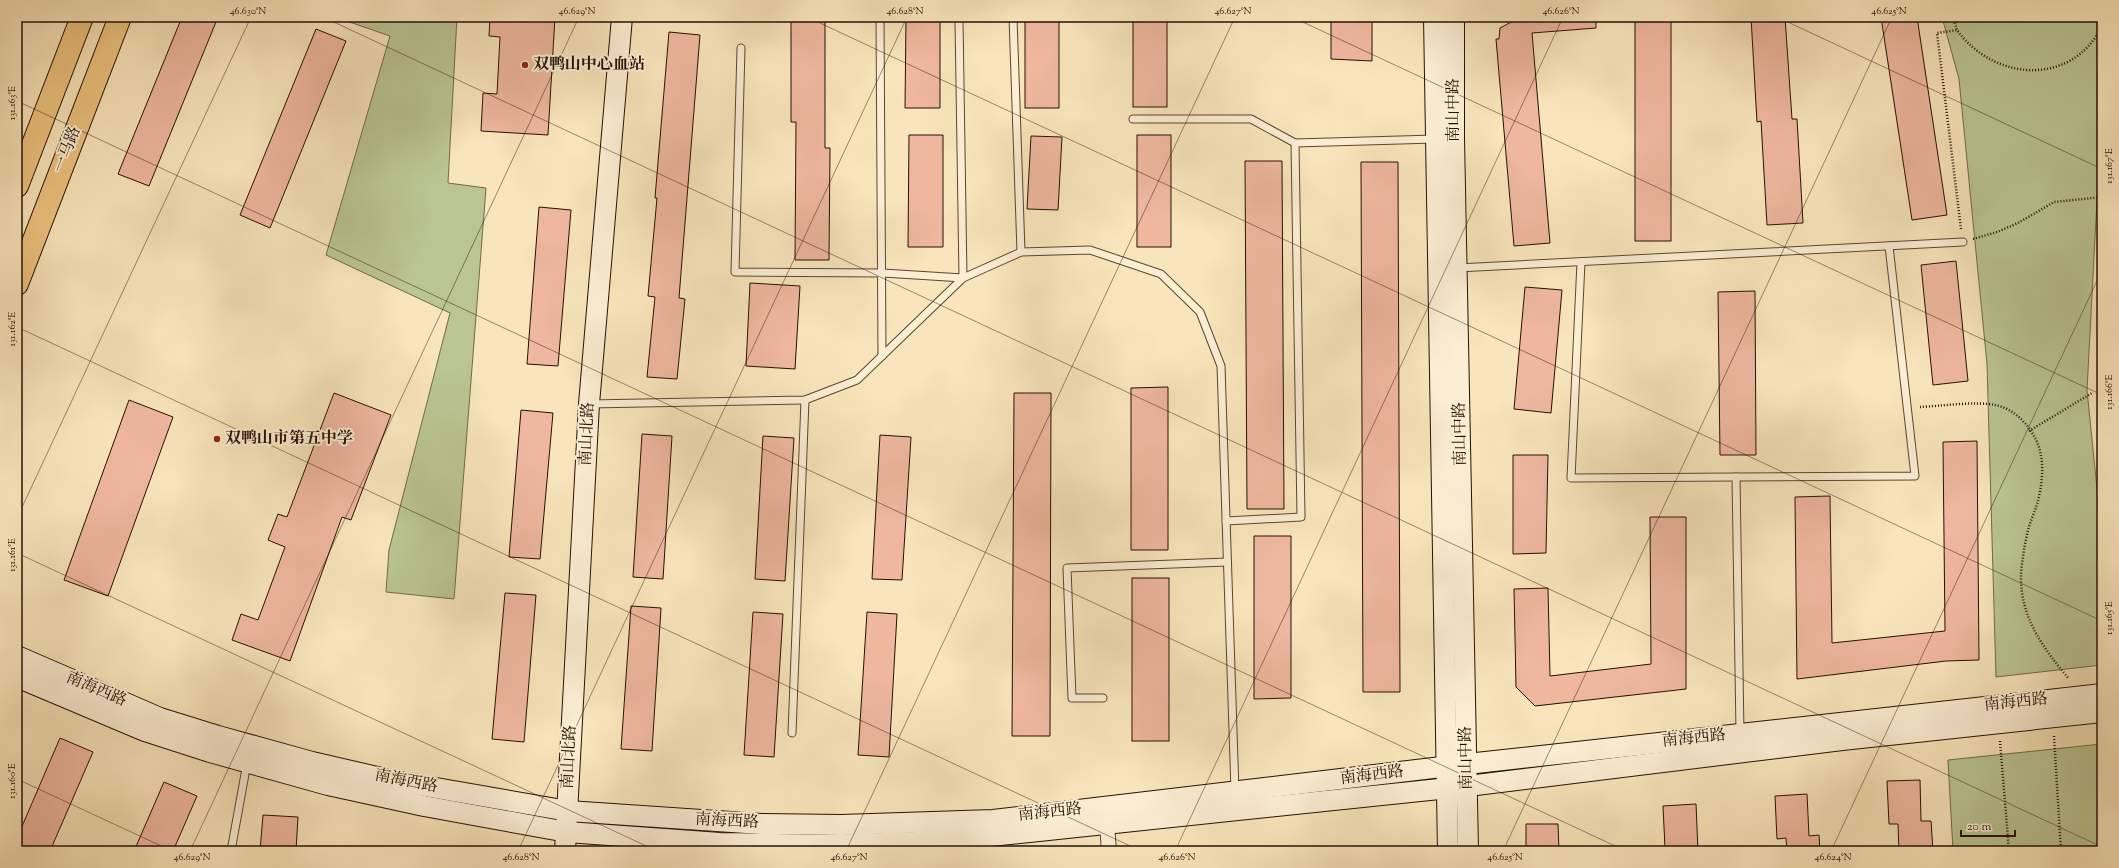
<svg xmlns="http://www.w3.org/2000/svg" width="2119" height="868" font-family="'Sorts Mill Goudy','Noto Serif SC',serif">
<rect width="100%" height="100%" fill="#f9e5bb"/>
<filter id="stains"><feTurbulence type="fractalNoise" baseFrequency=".005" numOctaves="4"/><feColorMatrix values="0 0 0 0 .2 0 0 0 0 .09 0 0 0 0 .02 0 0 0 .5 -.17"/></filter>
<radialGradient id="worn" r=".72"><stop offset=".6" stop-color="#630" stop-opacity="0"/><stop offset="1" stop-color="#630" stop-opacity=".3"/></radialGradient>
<g fill="#bac593" stroke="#706a4c">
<path d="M335 17H457L448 183 486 188 454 599 386 592 389 550 450 313 326 255 390 36Z"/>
<path d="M1942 17H2102V104L2087 390 2102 538V665L1996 677 1987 364 1959 79Z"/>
<path d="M2102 744V851H1953L1948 760Z"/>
</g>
<g fill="#efb7a0" stroke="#251004">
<path d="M182 17H218L149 186 118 174Z"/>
<path d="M490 17H555L548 135 481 131 483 93 497 94 500 37 489 36Z"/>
<path d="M791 17H825V148H830L829 260H795L796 122H791Z"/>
<path d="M906 17H940V108H905Z"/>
<rect x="1025" y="17" width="34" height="91"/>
<rect x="1133" y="17" width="34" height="90"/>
<path d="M1331 17H1372V61L1331 59Z"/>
<path d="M1521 17H1596V28L1532 33 1550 243 1514 246 1496 39H1499L1500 28Z"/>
<rect x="1635" y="17" width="36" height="224"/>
<path d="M1751 17H1785L1792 119H1797L1803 223 1767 225 1761 121 1757 122Z"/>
<path d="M1881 17H1917L1947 215 1912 220Z"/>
<path d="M316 29 346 41 270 228 240 215Z"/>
<path d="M669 32 700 35 679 298 685 299 677 379 647 377 655 297 648 296 657 198H655Z"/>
<path d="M909 135H943V247H908Z"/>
<rect x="1137" y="135" width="34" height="112"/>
<path d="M1031 136 1062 137 1058 210 1027 209Z"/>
<path d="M1245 161H1282L1284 509H1247Z"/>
<path d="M1361 162H1398L1400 692H1363Z"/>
<path d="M539 207 571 210 558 366 527 364Z"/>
<path d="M1956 261 1968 381 1933 385 1921 265Z"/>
<path d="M750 283 800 286 795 369 746 366Z"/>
<path d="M1525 287 1562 290 1551 413 1514 409Z"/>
<path d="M1755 291 1756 455H1720L1718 292Z"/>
<path d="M1168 387V550H1131V388Z"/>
<path d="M334 393 391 415 351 520 342 517 290 661 232 640 241 614 258 620 285 547 268 540 278 514 287 517Z"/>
<path d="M1014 393H1051L1050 736H1012Z"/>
<path d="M129 400 173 417 108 596 64 580Z"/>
<path d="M521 410 553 413 540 559 509 557Z"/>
<path d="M642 434 672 436 663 579 633 577Z"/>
<path d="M880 435 911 437 902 580 872 579Z"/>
<path d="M763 436 794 438 785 581 755 579Z"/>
<path d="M1977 441 1979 660 1946 661 1797 679 1795 497 1830 496 1832 643 1945 631 1943 442Z"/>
<path d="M1513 455H1548L1546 553 1513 554Z"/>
<path d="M1650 517H1686V689L1535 706 1516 687 1514 589 1548 588 1550 676 1651 664Z"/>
<path d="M1254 536H1291V698L1254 699Z"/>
<rect x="1132" y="578" width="37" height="163"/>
<path d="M505 593 536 595 524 742 492 739Z"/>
<path d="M631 606 661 608 652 751 621 749Z"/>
<path d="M753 612 783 614 774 757 744 755Z"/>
<path d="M867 612 897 614 889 757 858 755Z"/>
<path d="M60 738 93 752 50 851H17V838Z"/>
<path d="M1920 780 1921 821H1931L1933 851H1899L1898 824H1889L1887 781Z"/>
<path d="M164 782 197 796 173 851H134Z"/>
<path d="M1807 794 1809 836 1819 835 1820 851H1787L1786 838 1777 839 1775 796Z"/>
<path d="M1696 804 1698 851H1675L1674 848H1665L1663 806Z"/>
<path d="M263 815 298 817 296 851H260Z"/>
<path d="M1526 824H1558L1559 851H1526Z"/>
</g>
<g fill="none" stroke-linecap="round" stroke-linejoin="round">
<g stroke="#5a4532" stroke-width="9">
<g id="lane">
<path d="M880 17 882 356"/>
<path d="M1013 17 1021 252"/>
<path d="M741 48 735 272 883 273 963 278 959 20"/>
<path d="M1133 119H1251L1295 143 1301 517 1226 521"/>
<path d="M1295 143 1435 139"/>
<path d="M1581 262 1571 478 1915 476 1889 246"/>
<path d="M1457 268 1963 242"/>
<path d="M2102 366V387"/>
<path d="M589 404 805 400 857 380 963 278 1021 252 1090 250 1161 274 1200 312 1221 366 1235 791"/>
<path d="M1736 477 1740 733"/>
<path d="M1103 698H1072L1067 568 1227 562"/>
<path d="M792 733 805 400"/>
<path d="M231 851 247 763"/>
</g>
</g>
<g stroke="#5a4532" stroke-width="16">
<path id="street" d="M1107 825 1109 851"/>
</g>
<g stroke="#251004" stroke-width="22">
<g id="secondary">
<path d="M1434 17 1448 851"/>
<path d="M1454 17V138L1468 851"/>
<path d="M17 656 160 718 218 736 312 762 390 780 568 811 761 824 841 825 993 820 1467 764 2102 694"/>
<path d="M17 677 145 731 210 752 328 785 424 806 567 832 720 843 828 845 914 842 981 837 1468 786 1842 740 2102 712"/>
<path d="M565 851 589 404 622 17"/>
</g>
</g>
<g stroke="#251004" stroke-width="24">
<g id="primary">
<path d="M17 186 82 17"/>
<path d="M17 284 120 17"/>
</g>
</g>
<g stroke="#251004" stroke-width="2.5" stroke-dasharray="1 2" stroke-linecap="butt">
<path d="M1953 17 1957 30"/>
<path d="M1961 229 1937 33 1957 30C1993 80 2068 87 2100 30"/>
<path d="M1973 239 1997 232 2018 223 2054 202 2102 197"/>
<path d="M1920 407C1941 406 1976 401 1995 405 2018 409 2038 434 2041 456 2044 470 2041 491 2037 504 2035 512 2031 519 2029 527 2025 541 2022 560 2021 575 2020 617 2043 648 2069 679"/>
<path d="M2029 431 2092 393"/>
<path d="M2054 736 2061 851"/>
<path d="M2000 741 2009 851"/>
</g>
<use href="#lane" stroke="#fbeed3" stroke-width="7"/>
<use href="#street" stroke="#fbeed3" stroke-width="14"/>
<use href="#secondary" stroke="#fbeed3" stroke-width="20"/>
<use href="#primary" stroke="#ecc27e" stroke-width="22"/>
</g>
<path fill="none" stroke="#251004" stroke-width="1" stroke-opacity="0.45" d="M323 17 2102 847M807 17 2102 621M1292 17 2102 395M1777 17 2102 169M17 101 1626 851M17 327 1141 851M17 518 251 17M17 553 657 851M17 779 172 851M190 851 579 17M518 851 907 17M846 851 1235 17M1175 851 1563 17M1503 851 1892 17M1831 851 2102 270"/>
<g fill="#8f2418" stroke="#fbeed3" stroke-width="1.5">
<circle cx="525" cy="65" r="4"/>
<circle cx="217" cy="439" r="4"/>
</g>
<g text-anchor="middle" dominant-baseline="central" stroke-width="4" stroke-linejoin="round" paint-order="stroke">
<g font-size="16" font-weight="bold" fill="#251004" stroke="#fbeed3" text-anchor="start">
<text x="533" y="65">双鸭山中心血站</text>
<text x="225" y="439">双鸭山市第五中学</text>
</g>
<g font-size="16" fill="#251004" stroke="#fbeed3">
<text transform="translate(1454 110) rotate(-90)">南山中路</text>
<text transform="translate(68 150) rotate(-69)">一马路</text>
<text transform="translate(588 434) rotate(-87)">南山北路</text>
<text transform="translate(1461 434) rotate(-91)">南山中路</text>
<text transform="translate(96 690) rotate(23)">南海西路</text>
<text transform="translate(2016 703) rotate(-6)">南海西路</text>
<text transform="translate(1694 739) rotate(-6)">南海西路</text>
<text transform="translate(570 757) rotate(-87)">南山北路</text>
<text transform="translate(1467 758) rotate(-91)">南山中路</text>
<text transform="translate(1372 776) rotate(-7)">南海西路</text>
<text transform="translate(406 782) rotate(11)">南海西路</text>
<text transform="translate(1050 813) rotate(-6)">南海西路</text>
<text transform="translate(727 822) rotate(3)">南海西路</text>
</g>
</g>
<rect width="2119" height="868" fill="none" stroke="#f9e5bb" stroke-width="44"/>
<path d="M1961 830v6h54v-6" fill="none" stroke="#251004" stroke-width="2"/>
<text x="1967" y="830" font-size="12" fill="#251004" stroke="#fbeed3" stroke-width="3" paint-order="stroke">20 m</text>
<rect x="22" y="22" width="2075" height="824" fill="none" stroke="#251004" stroke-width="1.5"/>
<g font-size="10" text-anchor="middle" fill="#251004">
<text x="248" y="14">46.630°N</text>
<text x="577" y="14">46.629°N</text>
<text x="905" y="14">46.628°N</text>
<text x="1233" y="14">46.627°N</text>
<text x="1561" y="14">46.626°N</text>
<text x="1889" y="14">46.625°N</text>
<text transform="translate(11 103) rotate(-90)" y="4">131.163°E</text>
<text transform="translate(2108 166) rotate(-90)" y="4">131.167°E</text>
<text transform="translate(11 329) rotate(-90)" y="4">131.162°E</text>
<text transform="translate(2108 392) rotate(-90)" y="4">131.166°E</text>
<text transform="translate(11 555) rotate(-90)" y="4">131.161°E</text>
<text transform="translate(2108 618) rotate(-90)" y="4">131.165°E</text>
<text transform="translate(11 781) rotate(-90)" y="4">131.160°E</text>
<text x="192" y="860">46.629°N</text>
<text x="521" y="860">46.628°N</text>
<text x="849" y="860">46.627°N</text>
<text x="1177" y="860">46.626°N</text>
<text x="1505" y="860">46.625°N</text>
<text x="1833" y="860">46.624°N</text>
</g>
<rect width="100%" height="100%" filter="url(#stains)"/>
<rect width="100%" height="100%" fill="url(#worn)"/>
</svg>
